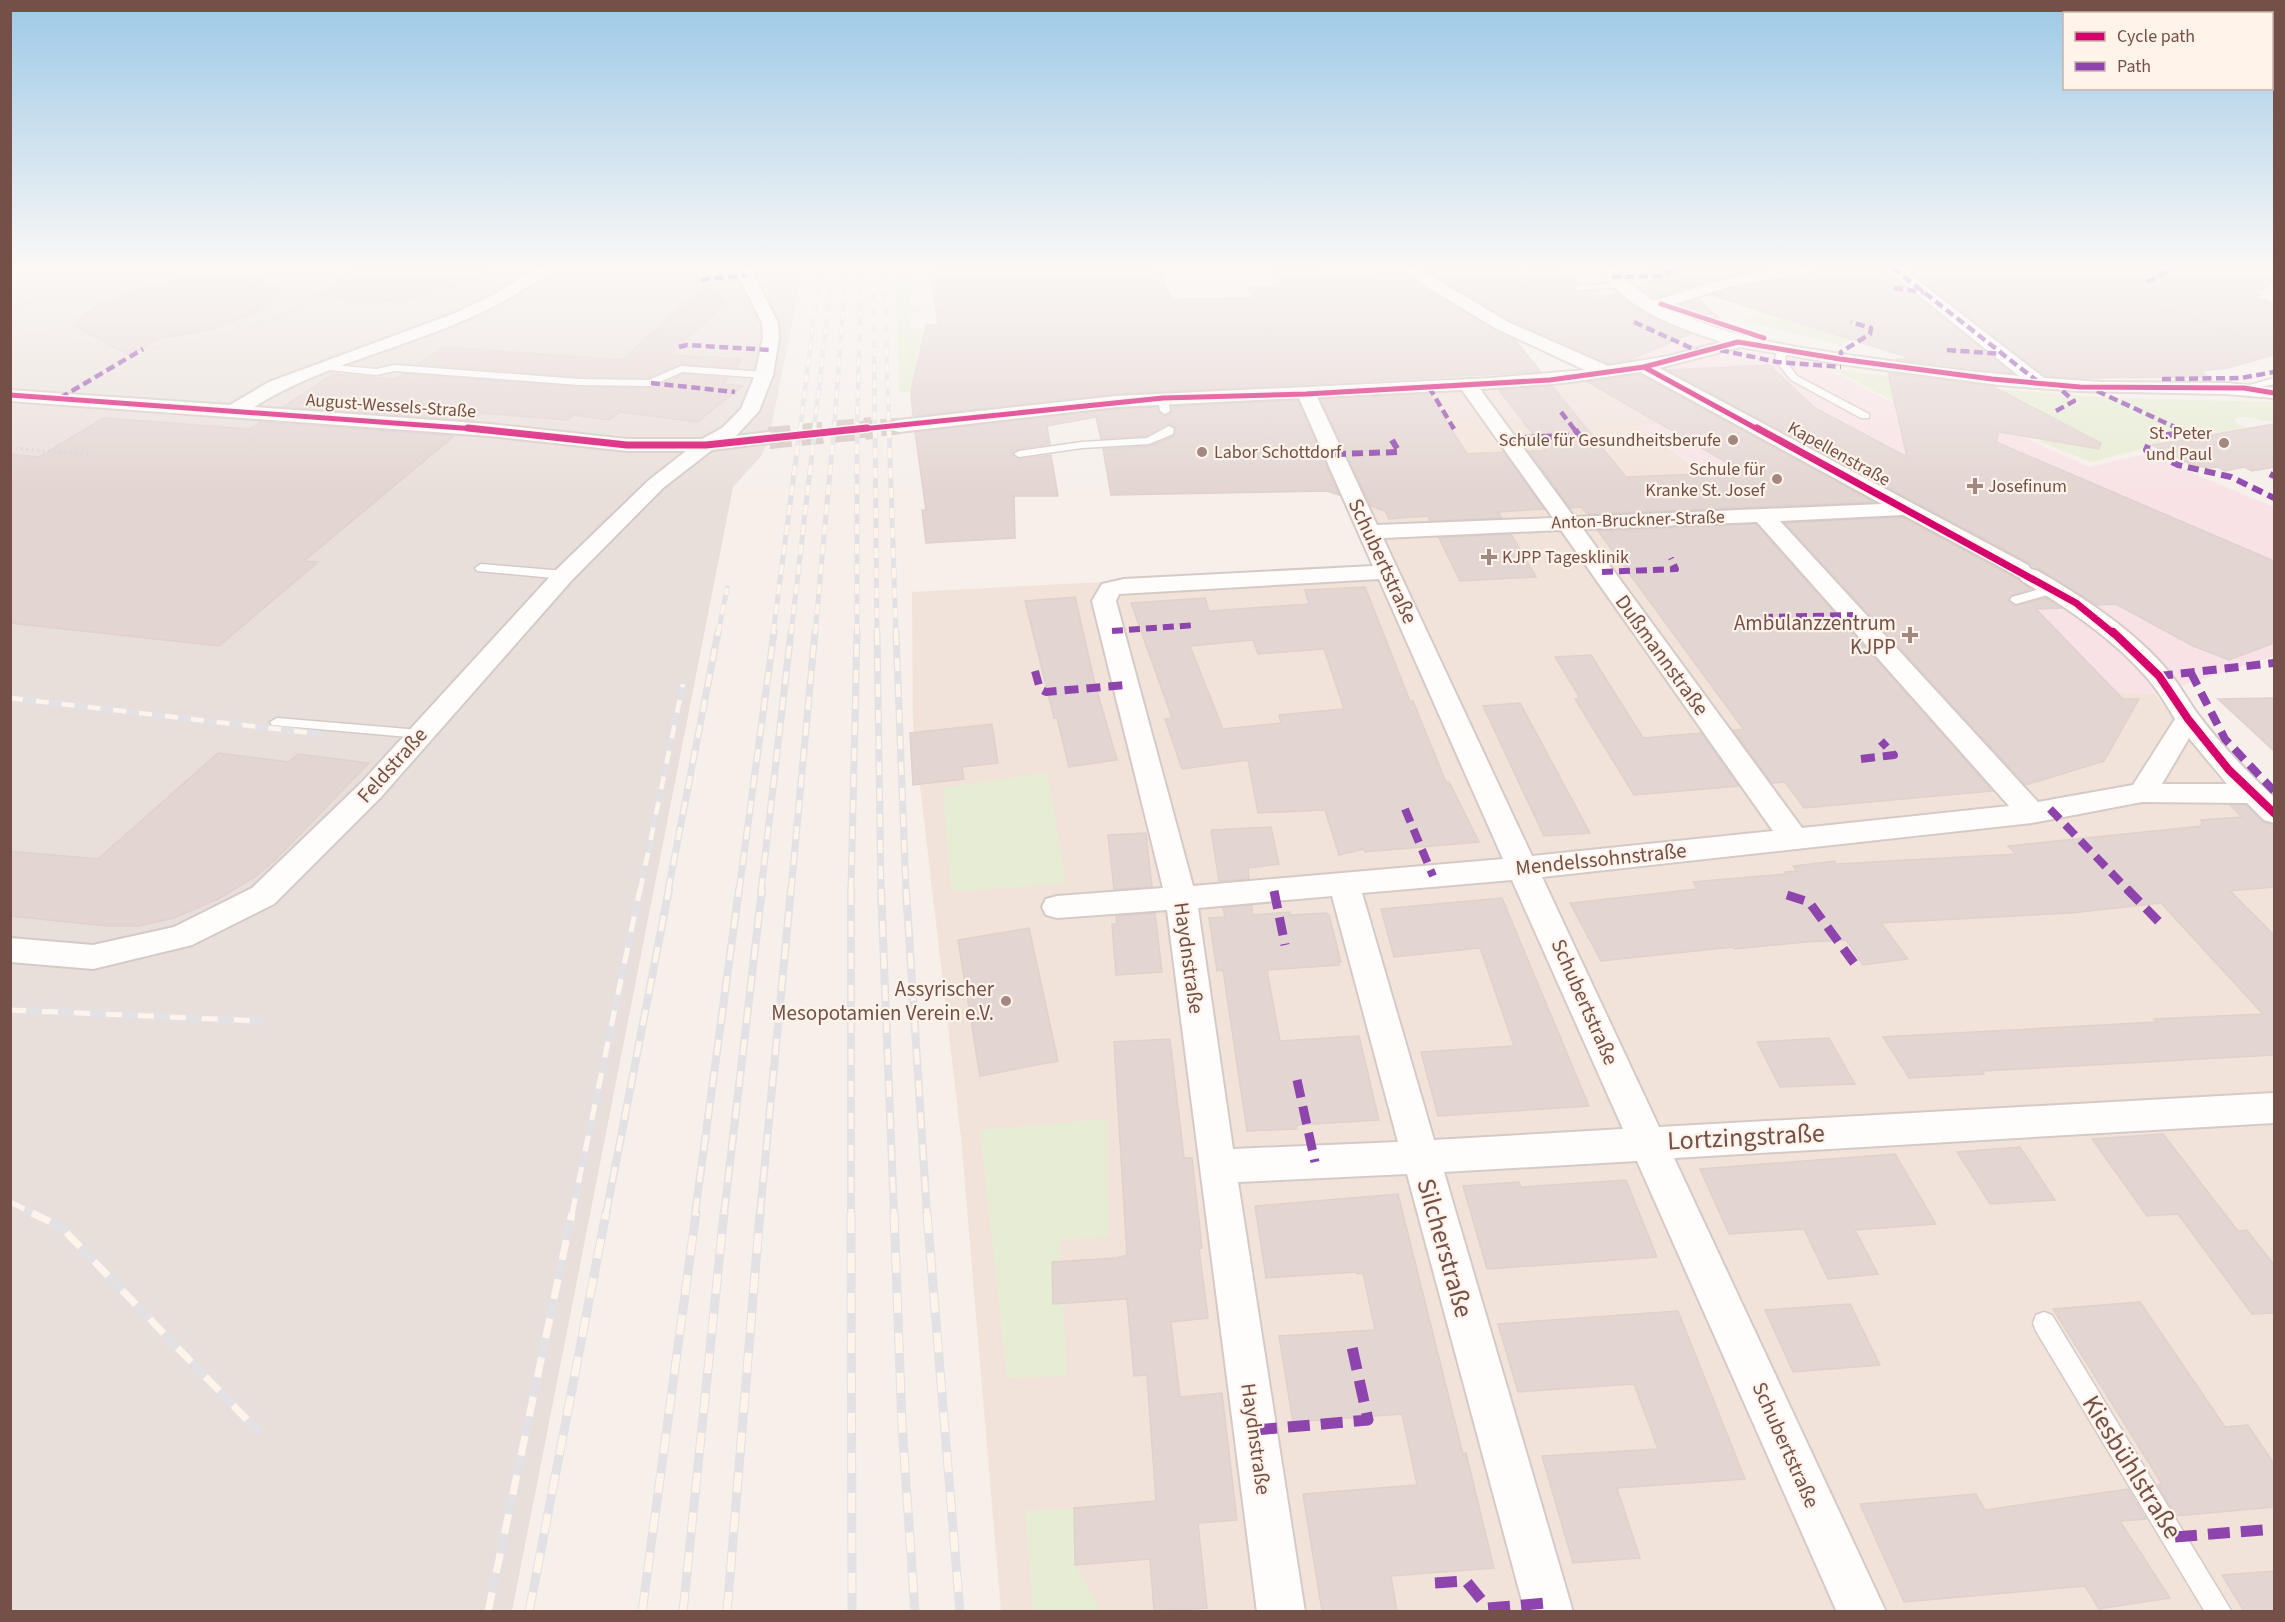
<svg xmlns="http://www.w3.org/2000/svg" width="2285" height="1622" font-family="'Source Sans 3',sans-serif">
<rect width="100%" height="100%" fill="#f6efea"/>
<path fill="#f2e3da" d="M1649 378 1714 416 1638 427 1754 507 1927 715 2038 687 2155 694 2219 779 2274 831V1611H1001L961 1138 913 725 912 592 1375 568 1299 399Z"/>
<path fill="#e9dfda" d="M11 268H803L769 438 762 455 733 487 512 1611H11Z"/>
<path fill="#f8e2e6" d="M1578 281 1742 351 1816 362 1915 415 1976 416 2089 467 2146 454 2274 507V656L2155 694 2038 687 2030 704 1945 711 1755 505 1637 426 1714 416 1720 400 1664 369 1586 355 1512 320 1503 291Z"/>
<g fill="#e7ecd4">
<path d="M896 268H912L910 304 923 311 909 312V328H923L911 392H899Z"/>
<path d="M1771 307 1805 325 1851 339 1841 345 1744 321Z"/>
<path d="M1832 369 2008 390 2117 398 2274 402V421C2261 423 2248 413 2235 419L2236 423 2246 428 2164 441 2138 450 2091 462 2039 441 2081 432 2015 397 1939 411 1914 412Z"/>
<path d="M1047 772 1066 883 951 892 943 788Z"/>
<path d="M1107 1119 1108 1237 1060 1240 1067 1376 1007 1378 980 1130Z"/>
<path d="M1074 1508 1075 1565 1101 1611H1033L1025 1511Z"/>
</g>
<g fill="#e3d5d1" stroke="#dfd1cc" stroke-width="1.5" fill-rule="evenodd">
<path d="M361 268H492L493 275 419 297 398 301 357 302 315 294 346 274Z"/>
<path d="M930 268H1157L1173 299 1255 298 1248 288 1283 285 1267 268H1322L1331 277 1400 271 1496 331 1515 340 1541 372 1116 394 913 416 911 391 926 325H938Z"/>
<path d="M1440 268H1561L1579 284 1573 286V290L1588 292 1594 297 1602 298 1617 293 1652 317 1690 334 1627 361 1608 364 1509 320 1423 269Z"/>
<path d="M1646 268H1780L1685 287 1687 288 1653 298 1637 286 1658 278 1645 274Z"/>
<path d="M1814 268H1883L2012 373 1896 359H1913L1711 295 1733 288 1805 275 1812 272Z"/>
<path d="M1905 268H2274V282L2255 293 2261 294 2255 297 2274 303V355L2228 368 2200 371 2209 377 2077 378 2045 376Z"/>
<path d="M224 275 260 279 282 289 266 305 252 314 210 330 157 339 129 355 73 325 95 307 130 291 178 279Z"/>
<path d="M708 283 726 302 670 355 741 359 735 368 681 364 649 378 579 377 418 364 444 347 622 360Z"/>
<path d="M1698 299 1721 320 1712 324 1671 307Z"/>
<path d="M1769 365 1815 408 1907 457 1888 373 1992 386 2101 443 2099 449 1999 432 1996 442 2274 561V643L2229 660 2193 646 2116 604 2097 605 2029 563 1667 370Z"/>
<path d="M333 374 396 379 404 374 579 387 651 388 682 374 728 378 724 384 743 386 697 422 620 412 609 420 574 415 568 420 481 413 472 421 283 407Z"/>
<path d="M1640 374 1874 502 1587 514 1581 507 1570 508 1529 451H1546L1499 390 1552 386 1626 477 1743 472 1588 382Z"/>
<path d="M1429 394 1467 454 1504 452 1544 509 1498 512 1502 518 1430 521 1428 516 1389 519 1385 511 1371 506 1320 399Z"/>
<path d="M1298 400 1339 495 1327 491 1111 495 1103 449 1150 446 1174 436 1176 428 1168 424 1146 436 1101 439 1096 417 1047 426 1050 444 1019 449 1012 453 1019 459 1051 455 1058 496H1014L1015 538 926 543 922 510H926L915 432 1116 409 1157 407 1159 413 1166 416 1172 412V407Z"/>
<path d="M104 418 250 429 261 422 454 436 304 561 318 562 219 646 10 623V454L39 457Z"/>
<path d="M2274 424V467L2252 471 2244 467 2225 471 2218 467 2208 468 2192 465 2152 445Z"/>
<path d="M1902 517 2018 579 2031 589 2010 596 2008 600 2015 606 2045 598 2060 608 2036 609 2123 699H2139L2104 761 2026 785 1785 523Z"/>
<path d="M1756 524 1993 791 1804 808 1785 782 1772 783 1733 730H1744L1598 531Z"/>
<path d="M1511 534 1536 577 1460 581 1439 538Z"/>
<path d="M1365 587 1410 701H1413L1446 782H1449L1479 842 1365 852 1364 849 1339 855 1325 810 1258 813 1248 760 1182 769 1165 719 1172 718 1131 603 1205 598 1209 611 1309 604 1305 590ZM1253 640 1258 654 1324 649 1344 709 1279 715 1281 723 1223 729 1190 646Z"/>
<path d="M1075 597 1095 684 1117 760 1069 767 1057 718H1054L1025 601Z"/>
<path d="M1591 655 1643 738 1701 733 1739 786 1634 795 1575 699 1580 698 1555 657Z"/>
<path d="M2274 698V751L2218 699Z"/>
<path d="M1520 703 1590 833 1544 836 1483 706Z"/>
<path d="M992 724 998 763 962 767 964 779 913 785 910 733Z"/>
<path d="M218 753 289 762 298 754 369 763 273 862 256 876 218 899 174 918 138 926H107L10 916V851L98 859Z"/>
<path d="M2230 805H2246L2262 822 2274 825V887L2230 891 2274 935V1055L1982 1071 1984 1074 1909 1078 1883 1037 2157 1022 2154 1019 2263 1014 2161 903 2071 913 1881 923 1908 959 1863 965 1846 940 1806 942 1734 949 1733 947 1601 961 1570 903 1697 889 1693 882 1787 874 1785 872 1797 871 1793 866 1835 861 1836 864 2016 854 2008 846 2202 826 2201 820 2242 817Z"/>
<path d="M1271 827 1279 864 1248 868 1249 879 1219 881 1211 830Z"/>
<path d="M1146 833 1152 887 1114 889 1108 835Z"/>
<path d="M1502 898 1589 1106 1438 1116 1421 1052 1514 1046 1480 948 1394 957 1381 909Z"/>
<path d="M1252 905V915L1290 912V915L1326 913 1329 915 1341 962 1338 963 1339 965 1267 970 1280 1041 1359 1036 1379 1120 1296 1125 1297 1129 1247 1131 1223 970 1217 971 1209 918 1225 917 1223 908Z"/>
<path d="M1155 913 1162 972 1116 975 1112 924H1117L1116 916Z"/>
<path d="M1029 928 1058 1061 980 1076 958 940Z"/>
<path d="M1829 1038 1855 1084 1780 1087 1757 1042Z"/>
<path d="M1170 1039 1184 1158H1192L1202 1248 1199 1249 1208 1318 1171 1322 1180 1397 1222 1393 1237 1520 1198 1523 1207 1608 1154 1611 1150 1559 1075 1565 1074 1508 1156 1501 1147 1375 1134 1376 1127 1299 1053 1304 1052 1262 1117 1258 1127 1255 1114 1042Z"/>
<path d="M2163 1134 2238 1231 2247 1230 2274 1265V1313L2252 1314 2178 1214 2147 1216 2092 1139Z"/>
<path d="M2020 1147 2055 1200 1990 1204 1957 1152Z"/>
<path d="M1895 1154 1936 1224 1855 1230 1878 1274 1828 1279 1804 1229 1729 1234 1700 1169Z"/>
<path d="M1626 1180 1657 1257 1487 1269 1463 1186 1519 1182 1521 1187Z"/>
<path d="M1398 1194 1463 1454 1466 1453 1494 1568 1391 1576 1397 1611H1322L1303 1494 1417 1485 1402 1414 1293 1422 1279 1336 1375 1330 1363 1273 1357 1274 1356 1272 1266 1278 1255 1206Z"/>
<path d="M2140 1302 2225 1427 2248 1425 2274 1464V1507L2176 1516 2158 1485 2162 1484 2053 1309Z"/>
<path d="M1850 1304 1880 1365 1793 1372 1765 1310Z"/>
<path d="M1678 1311 1745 1479 1617 1488 1640 1558 1573 1563 1542 1456 1658 1449 1634 1384 1518 1392 1498 1324Z"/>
<path d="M2128 1489 2146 1519 2120 1521 2170 1598 2099 1609 2085 1586 1904 1602 1860 1504 1976 1494 1985 1510Z"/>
<path d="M2274 1571V1611H2244L2222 1575Z"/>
</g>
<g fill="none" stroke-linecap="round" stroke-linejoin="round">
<path stroke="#d6c7c2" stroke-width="17" stroke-dasharray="17 8" stroke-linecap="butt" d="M856 430 899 426"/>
<path stroke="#d6c7c2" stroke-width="22" stroke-dasharray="22 10" stroke-linecap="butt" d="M769 438 872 428"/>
<g stroke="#d5cac6" stroke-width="3">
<g id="service">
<path d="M1620 283 1624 285 1623 287 1578 290 1574 288 1578 286Z"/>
<path d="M1782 348 1787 351 1785 360 1797 376 1869 414V418H1861L1791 380 1775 360 1777 351Z"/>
<path d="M323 364 376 369 395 365 579 379 649 380 681 366 764 372 769 375 764 378 682 372 651 386 579 385 395 371 376 375 320 369V365Z"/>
<path d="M2274 378V384L2244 391 2239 388Z"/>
<path d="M1163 395 1168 398 1170 411 1165 414 1160 411 1158 398Z"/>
<path d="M1169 426 1174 429 1173 434 1149 444 1082 448 1019 457 1014 454 1019 451 1082 442 1147 438Z"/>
<path d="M481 564 564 571 570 575 564 579 477 571 475 568Z"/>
<path d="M2054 585 2058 586V592L2016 604 2010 600 2012 597Z"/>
<path d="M277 718 420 730 427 734 420 738 272 725 270 722Z"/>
<path d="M2044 1312 2052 1315 2232 1612H2205L2036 1331 2033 1323 2036 1315Z"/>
</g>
</g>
<g stroke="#d5cac6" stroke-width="4">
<g id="minor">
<path d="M536 268H554C547 277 533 283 524 289 440 343 337 355 254 407L489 424 627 439H702L722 428 741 409 755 375 763 338 762 323 738 275 737 268H752L754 275 778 323 779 338 773 375 759 411 736 436 769 432 776 434 779 438 776 442 712 450 663 488 572 580 381 797 274 904 192 945 93 969 10 962V938L93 945 174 927 252 888 361 783 556 570 649 480 686 451H627L489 436 10 401V390L230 405 269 382 453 314 493 295Z"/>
<path d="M1399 268H1417L1508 322 1608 366 1669 356 1722 342C1678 328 1623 309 1600 268H1615L1624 279 1653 301C1706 284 1757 268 1812 268L1810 271 1805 273 1732 286 1665 307C1728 338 1787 346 1855 356 1910 364 1964 371 2019 376L1885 268H1902L2044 378 2102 382 2226 383 2274 388V398L2226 394 2078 391 1999 385 1840 364 1740 347 1659 368 2028 565 2031 569 2038 571C2083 597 2135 631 2168 671 2179 684 2187 699 2197 713 2220 744 2246 771 2274 797V823L2264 820 2247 803 2142 802 2032 823 1542 877 1659 1127 2274 1093V1123L1674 1158 1886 1612H1837L1637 1161 1444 1172 1573 1612H1525L1407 1174 1238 1182 1305 1612H1257L1167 910 1057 918 1046 915 1042 907 1046 899 1057 896 1163 888 1092 601 1102 584 1124 579 1373 566 1299 398 1116 407 899 432 892 430 889 426 892 422 899 420 1116 396 1492 378 1585 370 1497 329 1425 286ZM1640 372 1882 504 1574 517 1480 389 1563 383ZM1462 390 1553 518 1377 525 1317 397ZM1903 515 2019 577 2022 581C2068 608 2114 639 2149 680 2159 692 2167 706 2175 719L2133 785 2038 802 1780 521ZM1757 522 2009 806 1802 828 1583 529ZM1561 530 1773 831 1532 856 1383 538ZM1379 579 1503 859 1193 886 1116 601 1119 594ZM2189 738 2227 784H2162ZM1512 880 1623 1129 1434 1140 1362 893ZM1332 896 1398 1142 1233 1149 1198 908Z"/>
</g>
</g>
<g stroke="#dacfcd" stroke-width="2" stroke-dasharray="1 3" stroke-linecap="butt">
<path d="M2147 282 2144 288 2154 305 2274 348"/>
<path d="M10 308 141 268"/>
<path d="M10 330 126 349 207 346 302 347"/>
<path d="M178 346C221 335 267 328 304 303 319 293 319 279 339 268"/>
</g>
<path stroke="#dacfcd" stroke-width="3" stroke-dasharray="1.5 4" stroke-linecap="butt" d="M10 448 92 455"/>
<use href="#service" fill="#fefdfc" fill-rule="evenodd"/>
<use href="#minor" fill="#fefdfc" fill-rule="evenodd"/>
<g stroke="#e3e1e4" stroke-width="4.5">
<g id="rail-far4">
<path d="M873 268 875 430"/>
<path d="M884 268 889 430"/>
<path d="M800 430 820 268"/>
<path d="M814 430 833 268"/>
<path d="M834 430 846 268"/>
<path d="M857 430 861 268"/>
</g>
</g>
<g stroke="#e3e1e4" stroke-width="5">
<g id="rail-far3">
<path d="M875 428 877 634"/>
<path d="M889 428 896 634"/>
<path d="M718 634 727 588"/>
<path d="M773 634 800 428"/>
<path d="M791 634 815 428"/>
<path d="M815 634 834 428"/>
<path d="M857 634V428"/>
</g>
</g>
<g stroke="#e3e1e4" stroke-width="7">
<g id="rail-far2">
<path d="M877 632 881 891"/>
<path d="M896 632 906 891"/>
<path d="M10 698 319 734"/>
<path d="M640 891 683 684"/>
<path d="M668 891 718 632"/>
<path d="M739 891 774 632"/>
<path d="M761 891 791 632"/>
<path d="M791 891 815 632"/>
<path d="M851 891 857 632"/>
</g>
</g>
<g stroke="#e3e1e4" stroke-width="8">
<g id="rail-far1">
<path d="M851 889V1214"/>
<path d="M881 889 894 1214"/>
<path d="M906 889 927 1214"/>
<path d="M10 1010 261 1021"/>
<path d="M10 1202 35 1214"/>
<path d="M572 1214 640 889"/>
<path d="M606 1214 669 889"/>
<path d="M695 1214 739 889"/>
<path d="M724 1214 762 889"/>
<path d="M760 1214 791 889"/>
</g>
</g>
<g stroke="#e3e1e4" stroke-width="9">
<g id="rail">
<path d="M32 1213 61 1227 257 1430"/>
<path d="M851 1213 852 1612"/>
<path d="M894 1213 902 1425 915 1612"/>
<path d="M927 1213 960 1612"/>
<path d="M488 1612 572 1213"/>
<path d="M529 1612 606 1213"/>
<path d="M642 1612 696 1213"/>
<path d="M683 1612 724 1213"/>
<path d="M727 1612 760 1213"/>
</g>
</g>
<use href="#rail-far4" stroke="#fff3ea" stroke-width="3" stroke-dasharray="8" stroke-linecap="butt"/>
<use href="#rail-far3" stroke="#fff3ea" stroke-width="4" stroke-dasharray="10" stroke-linecap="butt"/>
<use href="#rail-far2" stroke="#fff3ea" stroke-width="4.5" stroke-dasharray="13" stroke-linecap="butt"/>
<use href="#rail-far1" stroke="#fff3ea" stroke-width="5" stroke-dasharray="16" stroke-linecap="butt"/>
<use href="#rail" stroke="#fff3ea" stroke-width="7" stroke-dasharray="20" stroke-linecap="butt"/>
<g stroke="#8e44ad" stroke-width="4.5" stroke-dasharray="9 4.5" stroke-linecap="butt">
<path d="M1893 268 2037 381"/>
<path d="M1612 277 1658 276 1678 269"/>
<path d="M701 280 746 275"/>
<path d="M2147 282 2175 268"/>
<path d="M1894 288 1924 292"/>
<path d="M1634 322 1702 353"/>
<path d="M679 347 687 345 770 350"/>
<path d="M1720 350 1777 362 1841 367"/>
<path d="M1947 350 2003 354"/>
<path d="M1840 359 1841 352 1870 334 1871 328 1851 322"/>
<path d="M2162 379 2241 378 2274 372"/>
<path d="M651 383 735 392"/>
<path d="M1429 387 1454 429"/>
<path d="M2097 391 2181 430"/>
<path d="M60 398 143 349"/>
<path d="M2056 411 2074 401 2058 387"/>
<path d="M1561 412 1575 430"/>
</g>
<g stroke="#8e44ad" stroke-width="6" stroke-dasharray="11 6" stroke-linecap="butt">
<path d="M2177 428 2185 432 2151 438 2146 450 2178 465 2231 477 2274 498"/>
<path d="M1507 439 1579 435 1574 428"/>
<path d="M1335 454 1399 452 1392 440"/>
<path d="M2270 474 2274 476"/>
<path d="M1602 572 1676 569 1671 558"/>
<path d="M1762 617 1853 615"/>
<path d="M1112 631 1196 625"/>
</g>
<g stroke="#8e44ad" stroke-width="8" stroke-dasharray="14 8" stroke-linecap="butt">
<path d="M1035 671 1040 689 1046 692 1125 685"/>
<path d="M2191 673 2225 739 2274 791"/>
<path d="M2159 676 2274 663"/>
<path d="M1861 759 1894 755 1881 741"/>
<path d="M1405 809 1433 876"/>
<path d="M2050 809 2129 891"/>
</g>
<g stroke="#8e44ad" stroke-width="9" stroke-dasharray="18 9" stroke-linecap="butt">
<path d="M2127 889 2164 927"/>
<path d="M1274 891 1285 945"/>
<path d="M1787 895 1809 902 1854 963"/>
<path d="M1297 1080 1315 1162"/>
</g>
<g stroke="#8e44ad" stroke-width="11" stroke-dasharray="22 11" stroke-linecap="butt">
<path d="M1255 1430 1368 1420 1350 1338"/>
<path d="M2175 1537 2274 1529"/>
<path d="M1435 1583 1466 1581 1488 1608 1547 1603"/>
</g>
<g stroke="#fff3ea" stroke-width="8">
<g id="cycleway-far2">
<path d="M1661 304 1764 338"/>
<path d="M1644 367 1759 430"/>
<path d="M10 395 489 430"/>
<path d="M852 430 1163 398 1306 394 1550 380 1644 367 1738 342 1840 359 1992 379 2080 387 2244 388 2274 393"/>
</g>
</g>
<g stroke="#fff3ea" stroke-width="10">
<g id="cycleway-far1">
<path d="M468 428 627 445H706L867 428"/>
<path d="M1757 428 2076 603 2114 634"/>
</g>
</g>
<g stroke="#fff3ea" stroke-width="12">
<path id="cycleway" d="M2113 632 2159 676 2188 719 2229 770 2274 813"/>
</g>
<use href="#cycleway-far2" stroke="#d6006c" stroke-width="5"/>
<use href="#cycleway-far1" stroke="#d6006c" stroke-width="7"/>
<use href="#cycleway" stroke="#d6006c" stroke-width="8"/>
</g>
<linearGradient id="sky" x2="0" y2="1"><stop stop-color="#9cc9e7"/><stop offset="0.54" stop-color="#fbf8f6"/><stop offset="1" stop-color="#fbf8f6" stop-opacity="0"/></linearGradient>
<rect width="2285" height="495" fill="url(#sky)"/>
<g fill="#a28881" stroke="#fff3ea" stroke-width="2">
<circle cx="1733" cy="440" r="6"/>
<circle cx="2224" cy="443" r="6"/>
<circle cx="1202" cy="452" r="6"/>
<circle cx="1777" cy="479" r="6"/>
<path d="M1972 477h6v6h6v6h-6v6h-6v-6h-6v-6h6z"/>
<path d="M1486 548h6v6h6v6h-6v6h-6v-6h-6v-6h6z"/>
<path d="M1907 626h6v6h6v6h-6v6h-6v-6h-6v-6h6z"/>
<circle cx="1006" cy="1001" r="6"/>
</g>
<g text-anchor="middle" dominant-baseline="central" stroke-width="4.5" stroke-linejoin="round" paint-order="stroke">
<g font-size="18" fill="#755049" stroke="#fff3ea">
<text transform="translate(391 406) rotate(4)">August-Wessels-Straße</text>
<text transform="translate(1839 454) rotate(29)">Kapellenstraße</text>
<text transform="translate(1638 520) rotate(-2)">Anton-Bruckner-Straße</text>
</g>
<g font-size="18" fill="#755049" stroke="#fff3ea" text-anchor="end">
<text x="2212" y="433">St. Peter<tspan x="2212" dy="21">und Paul</tspan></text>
<text x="1721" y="440">Schule für Gesundheitsberufe</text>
<text x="1214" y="452" text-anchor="start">Labor Schottdorf</text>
<text x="1765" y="469">Schule für<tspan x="1765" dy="21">Kranke St. Josef</tspan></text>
<text x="1988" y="486" text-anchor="start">Josefinum</text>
<text x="1502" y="557" text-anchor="start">KJPP Tagesklinik</text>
</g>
<g font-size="21" fill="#755049" stroke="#fff3ea">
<text transform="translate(1383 561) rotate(65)">Schubertstraße</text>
<text transform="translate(1662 655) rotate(54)">Dußmannstraße</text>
<text transform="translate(392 765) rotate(-48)">Feldstraße</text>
<text transform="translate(1601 859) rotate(-6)">Mendelssohnstraße</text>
<text transform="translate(1189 958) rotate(82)">Haydnstraße</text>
<text transform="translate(1585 1002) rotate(66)">Schubertstraße</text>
<text transform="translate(1256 1439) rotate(82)">Haydnstraße</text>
<text transform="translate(1786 1445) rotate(66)">Schubertstraße</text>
</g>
<g font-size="21" fill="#755049" stroke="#fff3ea" text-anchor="end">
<text x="1896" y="623">Ambulanzzentrum<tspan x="1896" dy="24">KJPP</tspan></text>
<text x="994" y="989">Assyrischer<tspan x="994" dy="24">Mesopotamien Verein e.V.</tspan></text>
</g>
<g font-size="26" fill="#755049" stroke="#fff3ea">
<text transform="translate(1746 1137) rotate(-3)">Lortzingstraße</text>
<text transform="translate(1445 1248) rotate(74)">Silcherstraße</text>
<text transform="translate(2132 1467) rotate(58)">Kiesbühlstraße</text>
</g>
</g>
<rect width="2285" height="1622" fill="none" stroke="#755049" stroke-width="24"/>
<rect x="2063" y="12" width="210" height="78" fill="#fff3ea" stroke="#c8b2aa" stroke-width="1.5"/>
<rect x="2075" y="32" width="30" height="9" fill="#d6006c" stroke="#c8b2aa" stroke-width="1.5"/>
<text x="2117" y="42" font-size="18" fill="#755049">Cycle path</text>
<rect x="2075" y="62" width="30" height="9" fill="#8e44ad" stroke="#c8b2aa" stroke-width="1.5"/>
<text x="2117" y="72" font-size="18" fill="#755049">Path</text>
</svg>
